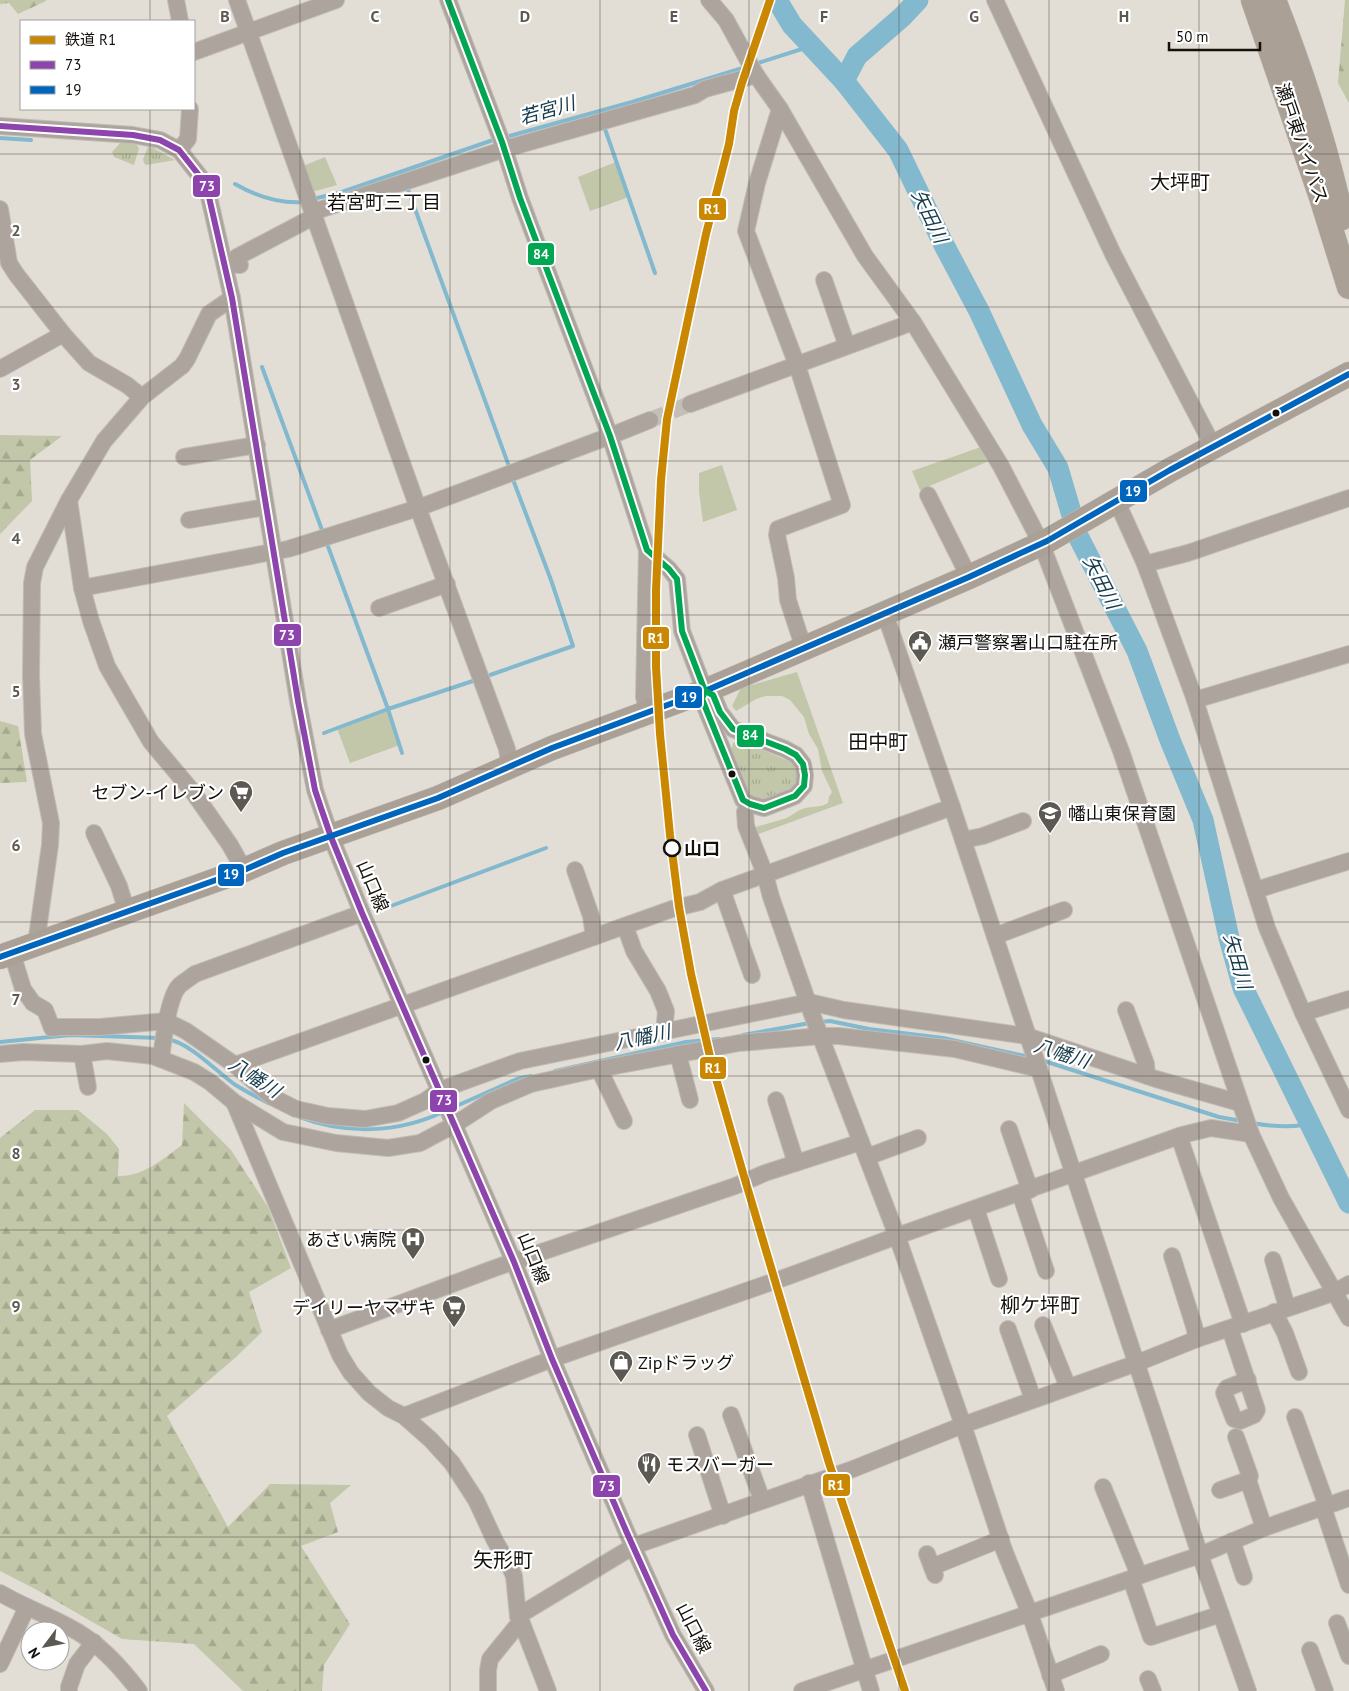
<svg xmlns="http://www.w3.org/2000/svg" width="1349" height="1691" font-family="'PT Sans','Noto Sans JP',sans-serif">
<defs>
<pattern id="grass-tufts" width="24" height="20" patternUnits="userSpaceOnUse" patternTransform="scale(1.25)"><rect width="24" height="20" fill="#c1c7a8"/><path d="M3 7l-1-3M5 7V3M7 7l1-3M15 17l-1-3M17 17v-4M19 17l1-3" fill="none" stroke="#a5aa8f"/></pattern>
<pattern id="forest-firs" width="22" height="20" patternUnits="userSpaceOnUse" patternTransform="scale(1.25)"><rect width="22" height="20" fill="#c1c7a8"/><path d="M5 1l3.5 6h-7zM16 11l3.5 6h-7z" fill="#a5aa8f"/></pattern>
</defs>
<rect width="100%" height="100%" fill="#e2ded5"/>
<g fill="url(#grass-tufts)">
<path d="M121 142 136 144 139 148 134 165 114 157 112 152Z"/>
<path d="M148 147 153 148 175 160 146 165 144 163 143 159Z"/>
<path d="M737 741H742L793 763 800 773 794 791 764 802 750 799 731 751 733 743Z"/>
</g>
<g fill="url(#forest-firs)">
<path d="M0 0H46V1L18 14 9 3 0 4Z"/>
<path d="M1345 0H1349V103L1338 83Z"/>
<path d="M0 435 62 436 30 460 32 501 0 534Z"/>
<path d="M0 721 18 726 27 782 0 783Z"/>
<path d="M184 1103 231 1150 268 1207 291 1268 249 1292 262 1332 235 1358 167 1416 228 1527 270 1484 351 1485 330 1503 338 1532 301 1546 350 1624 324 1665 322 1691H243L194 1644 122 1639 37 1590 0 1571V1138L35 1110H78L107 1134 119 1149 118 1176C143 1177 163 1159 182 1145Z"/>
</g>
<g fill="#c1c7a8">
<path d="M325 157 337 185 312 192 303 166Z"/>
<path d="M616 162 629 197 590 211 578 177Z"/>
<path d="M981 447 989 461 920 490 912 471Z"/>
<path d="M722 465 737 510 703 522 699 491V473Z"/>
<path d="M797 672 843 803 756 835 754 828C764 824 774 822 784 819 790 817 795 812 802 809 811 806 820 808 828 803L829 797 832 792 822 771 818 749 809 734 804 717 790 700 782 696H766L756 699 736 711 732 706 741 688Z"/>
<path d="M388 709 400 745 350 763 337 728Z"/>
</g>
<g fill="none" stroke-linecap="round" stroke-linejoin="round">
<g stroke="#83b9cf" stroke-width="4">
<path d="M755 64 805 48H812"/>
<path d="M603 127 605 129 655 273"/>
<path d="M506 137 632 102 746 67"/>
<path d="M0 138 31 140"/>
<path d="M235 184C256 196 279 204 304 202"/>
<path d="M407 187 510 469"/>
<path d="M313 199 342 192 496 139"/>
<path d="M262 367 322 530"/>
<path d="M326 541 388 709 402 753"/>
<path d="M490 675 573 646 551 580 512 477"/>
<path d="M324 733 388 709 476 680"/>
<path d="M383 909 546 848"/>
<path d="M820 1022 830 1021 869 1029 943 1038 1029 1057"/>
<path d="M743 1035 810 1023"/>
<path d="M167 1039C190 1043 215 1070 234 1084 245 1091 257 1097 268 1103"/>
<path d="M0 1042 70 1035 160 1038"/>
<path d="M1041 1060 1219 1117 1242 1121"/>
<path d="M555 1071 686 1042 719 1039"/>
<path d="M452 1108 517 1079 531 1076"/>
<path d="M299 1117C346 1135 398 1133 443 1112"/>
<path d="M1252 1123C1269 1126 1285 1128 1303 1125L1308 1118"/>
</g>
<g stroke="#83b9cf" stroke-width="21">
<path d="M777 0 792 25 844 81 898 150 944 245 979 311 1032 425 1058 468 1078 536 1137 651 1170 740 1203 820 1229 938 1243 988 1349 1203"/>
<path d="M844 81 857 56 902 17 918 0"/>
</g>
<path stroke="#c3bfb7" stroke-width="16" stroke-dasharray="16 8" stroke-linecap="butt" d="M650 420 690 404"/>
<g stroke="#c0bcb6" stroke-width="18">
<g id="minor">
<path d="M176 0 180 21"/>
<path d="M237 0 418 508 507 749 510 768"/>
<path d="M448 0 502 142 520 198 544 262 610 436 647 550 669 569 677 579 682 631 705 691 713 695 720 712 733 729 785 749 796 755 803 764 805 775 804 786 795 796 764 808 750 804 743 800 702 699 705 691"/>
<path d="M709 0 726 20 756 75 780 109 865 256 913 322 1001 466 1041 543 1121 751 1251 1134 1281 1198 1349 1318"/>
<path d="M995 0 1113 254 1214 448"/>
<path d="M194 52 336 0"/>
<path d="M780 109 757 183 746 231 797 365 842 505 778 529 777 535 786 578 788 600 804 649"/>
<path d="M0 126 133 135 160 140 179 150 206 184 232 298 298 701 315 790 321 808 331 837 362 913 514 1262 552 1359 627 1533 673 1635 706 1691"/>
<path d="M179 150 188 139 190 109"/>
<path d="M0 209 9 263 16 274 63 334 89 363 127 385 142 397"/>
<path d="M313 212 505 149 695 95 705 89 756 75"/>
<path d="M225 264 240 265 237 257 315 216"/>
<path d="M824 280 847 346"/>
<path d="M0 369 63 334"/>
<path d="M690 404 913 322"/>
<path d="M184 457 257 445"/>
<path d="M928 495 969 577"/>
<path d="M69 500 82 588 91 621 107 666 151 742 193 792 230 845 244 870"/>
<path d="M1117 502 1145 564 1195 700 1267 928 1303 1013 1349 1110"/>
<path d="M189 520 266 507"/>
<path d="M647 550 644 697 648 712"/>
<path d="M1145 564 1188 553 1349 498"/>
<path d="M82 588 288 549 418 508 610 436 650 420"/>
<path d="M379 608 447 584"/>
<path d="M885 614 952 807 1200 1555 1248 1691"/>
<path d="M1195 700 1349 654"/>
<path d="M750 804 745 812 746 826 765 874 771 897 813 1017 897 1236 963 1425 1004 1550 1030 1614 1056 1691"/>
<path d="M94 833 119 886 127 912"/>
<path d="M963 840 983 836 1023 821"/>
<path d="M575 870 591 916 594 937"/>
<path d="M722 890 752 975"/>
<path d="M1256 890 1349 861"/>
<path d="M625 926 634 951 658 991 666 1011 664 1033"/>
<path d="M995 936 1064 910"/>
<path d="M36 944 50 845 51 823 33 734 31 675 32 583 35 567 69 500 104 441 142 397 182 366 187 359 209 314 232 298"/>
<path d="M12 953 23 989 33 1003 45 1010 52 1028 60 1027H100L166 1021 186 1031 235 1065 272 1097 296 1109 328 1116 365 1119 398 1113 425 1101 440 1090 520 1061 809 1002 844 1010 1027 1036 1156 1079 1240 1103"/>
<path d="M1126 1010 1146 1064 1147 1076"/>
<path d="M1303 1013 1349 999"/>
<path d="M0 1054 23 1052 82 1054 107 1051 153 1056 194 1072 210 1082 234 1102 283 1132 336 1143 388 1148 420 1143 454 1125 491 1101 531 1084 599 1069 739 1043 821 1036H839L955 1049 1039 1069"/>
<path d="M82 1054 88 1087"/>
<path d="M678 1054 690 1100"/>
<path d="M161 1059C163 1042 168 998 179 986 183 982 190 978 195 974L362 913"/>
<path d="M235 1065 672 909 700 902 722 890 952 807"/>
<path d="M599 1069 624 1121"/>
<path d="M776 1100 796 1163"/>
<path d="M234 1102 340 1355 351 1373 369 1393 388 1408 404 1416 431 1440 452 1463 476 1500 495 1541 509 1565 514 1576 518 1616 521 1621 490 1659 488 1670V1691"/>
<path d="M1009 1129 1030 1190"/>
<path d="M1179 1136 1243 1324"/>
<path d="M867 1157 918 1138"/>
<path d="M1020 1193 1046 1271"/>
<path d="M976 1209 999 1279"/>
<path d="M1172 1256 1194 1326 1197 1339"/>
<path d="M1273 1260 1287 1307"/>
<path d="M1274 1312 1285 1333 1299 1372"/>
<path d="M1043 1325 1068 1387"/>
<path d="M1008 1329 1033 1399"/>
<path d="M1230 1329 1257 1410 1254 1415 1240 1421 1234 1419 1224 1393 1227 1388 1248 1380"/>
<path d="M329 1330 495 1268 735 1186 765 1173 861 1142"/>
<path d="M731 1415 762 1500"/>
<path d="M404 1416 552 1359 789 1276 897 1236 1182 1135 1211 1128 1251 1134"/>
<path d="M1295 1417 1327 1506"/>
<path d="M697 1435 723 1516"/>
<path d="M1248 1480 1264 1528"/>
<path d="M809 1483 871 1691"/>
<path d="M1103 1487 1139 1575"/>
<path d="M1220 1490 1248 1480 1250 1476 1236 1437"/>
<path d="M1323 1507 1349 1585"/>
<path d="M1232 1541 1244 1577"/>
<path d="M927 1554 935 1575"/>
<path d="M932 1567 1001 1539"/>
<path d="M1131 1579 1151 1637 1221 1614"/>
<path d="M0 1593C22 1606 47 1615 69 1627 98 1642 119 1665 139 1691"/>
<path d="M518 1616 634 1546 853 1469 963 1425 1137 1363 1197 1339 1333 1293 1349 1284"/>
<path d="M521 1621 548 1691"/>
<path d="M1337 1623 1349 1656"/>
<path d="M1310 1650 1325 1691"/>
<path d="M0 1664 27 1607"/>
<path d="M1050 1675 1101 1654"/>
<path d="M1148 1679 1153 1691"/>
<path d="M69 1691V1687L77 1664 94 1642"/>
<path d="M802 1691 1200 1555 1264 1528 1349 1498"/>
</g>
</g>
<g stroke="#c0bcb6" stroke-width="25">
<g id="highway">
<path d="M1253 0 1321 197 1349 287"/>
<path d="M1274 0C1302 71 1325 143 1342 218"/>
<path d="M0 957 244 870 283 853 438 798 552 748 705 691 969 577 1047 541 1170 470 1349 374"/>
</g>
</g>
<use href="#minor" stroke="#ada49d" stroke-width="16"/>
<use href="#highway" stroke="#aaa095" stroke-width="24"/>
<g stroke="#fff" stroke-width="10">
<path id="bus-1" d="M0 126 133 135 160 140 179 150 206 184 232 298 298 701 315 790 321 808 331 837 362 913 514 1262 552 1359 627 1533 673 1635 706 1691"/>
</g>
<g stroke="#fff" stroke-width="10">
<path id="bus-2" d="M0 957 244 870 283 853 438 798 552 748 705 691 969 577 1047 541 1170 470 1349 374"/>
</g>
<g stroke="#fff" stroke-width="10">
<path id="bus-3" d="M448 0 502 142 520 198 544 262 610 436 647 550 669 569 677 579 682 631 705 691 713 695 720 712 733 729 785 749 796 755 803 764 805 775 804 786 795 796 764 808 750 804 743 800 702 699 705 691"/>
</g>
<use href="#bus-1" stroke="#8e44ad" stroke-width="6"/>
<use href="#bus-2" stroke="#0065bd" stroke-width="6"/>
<use href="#bus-3" stroke="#00a651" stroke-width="6"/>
<g stroke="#fff" stroke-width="11">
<path id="rail-1" d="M770 0 742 83 734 111 729 144 706 234 667 419 661 480 656 590V667L660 734 670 835 679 907 691 974 711 1061 743 1173 829 1463 905 1691"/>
</g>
<use href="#rail-1" stroke="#ca8802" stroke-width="8"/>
</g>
<path fill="none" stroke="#5c5952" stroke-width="1" stroke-opacity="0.55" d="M150 0V21M300 0V1691M450 0V1691M600 0V1691M749 0V1691M899 0V1691M1049 0V1691M1199 0V1691M150 109V1691M0 154H1349M0 307H1349M0 461H1349M0 615H1349M0 769H1349M0 922H1349M0 1076H1349M0 1230H1349M0 1384H1349M0 1537H1349"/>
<defs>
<g id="civic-pin" transform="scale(1.25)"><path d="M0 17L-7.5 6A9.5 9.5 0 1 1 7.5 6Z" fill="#5c5952" stroke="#fff"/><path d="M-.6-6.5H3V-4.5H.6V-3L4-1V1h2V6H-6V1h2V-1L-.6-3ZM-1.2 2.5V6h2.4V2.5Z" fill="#fff"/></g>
<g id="supermarket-pin" transform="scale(1.25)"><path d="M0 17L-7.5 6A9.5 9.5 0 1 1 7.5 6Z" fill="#5c5952" stroke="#fff"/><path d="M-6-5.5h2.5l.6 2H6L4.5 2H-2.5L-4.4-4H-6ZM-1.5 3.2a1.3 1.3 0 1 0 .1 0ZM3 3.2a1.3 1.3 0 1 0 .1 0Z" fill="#fff"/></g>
<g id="school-pin" transform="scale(1.25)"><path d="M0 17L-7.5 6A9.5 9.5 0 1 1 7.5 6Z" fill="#5c5952" stroke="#fff"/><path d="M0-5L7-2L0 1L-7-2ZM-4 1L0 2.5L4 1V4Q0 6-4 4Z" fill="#fff"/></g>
<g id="hospital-pin" transform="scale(1.25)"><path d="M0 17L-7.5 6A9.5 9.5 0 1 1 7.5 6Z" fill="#5c5952" stroke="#fff"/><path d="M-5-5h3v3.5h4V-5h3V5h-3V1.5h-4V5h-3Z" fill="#fff"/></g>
<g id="shop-pin" transform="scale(1.25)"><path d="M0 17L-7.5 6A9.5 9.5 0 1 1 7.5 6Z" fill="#5c5952" stroke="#fff"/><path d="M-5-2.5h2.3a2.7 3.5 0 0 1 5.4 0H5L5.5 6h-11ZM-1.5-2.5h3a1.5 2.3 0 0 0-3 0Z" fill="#fff"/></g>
<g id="restaurant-pin" transform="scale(1.25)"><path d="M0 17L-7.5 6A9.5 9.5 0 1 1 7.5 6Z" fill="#5c5952" stroke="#fff"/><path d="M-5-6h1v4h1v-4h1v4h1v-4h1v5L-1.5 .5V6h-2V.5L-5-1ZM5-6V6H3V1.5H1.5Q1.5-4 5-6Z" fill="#fff"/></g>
</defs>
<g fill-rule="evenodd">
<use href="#civic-pin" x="920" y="642"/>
<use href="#supermarket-pin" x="241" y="792"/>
<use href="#school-pin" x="1050" y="813"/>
<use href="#hospital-pin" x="413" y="1239"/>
<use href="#supermarket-pin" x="454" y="1307"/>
<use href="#shop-pin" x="621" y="1362"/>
<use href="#restaurant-pin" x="649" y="1464"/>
</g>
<g fill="#14110c" stroke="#fff" stroke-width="2">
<circle cx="1276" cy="413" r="4.5"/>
<circle cx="732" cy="774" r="4.5"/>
<circle cx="426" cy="1060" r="4.5"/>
</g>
<circle fill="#fff" stroke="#14110c" stroke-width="2.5" cx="672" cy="848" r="8"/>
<g text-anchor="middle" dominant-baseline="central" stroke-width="4.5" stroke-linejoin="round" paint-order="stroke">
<g font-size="18" fill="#14110c" stroke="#fff">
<text transform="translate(1302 143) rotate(71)">瀬戸東バイパス</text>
<text transform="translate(373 886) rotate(67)">山口線</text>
<text transform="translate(534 1258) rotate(68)">山口線</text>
<text transform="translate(694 1628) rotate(63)">山口線</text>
</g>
<g font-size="18" fill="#14110c" stroke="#fff" text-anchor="start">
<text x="938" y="642">瀬戸警察署山口駐在所</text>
<text x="224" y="792" text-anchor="end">セブン-イレブン</text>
<text x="1068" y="813">幡山東保育園</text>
<text x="396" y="1239" text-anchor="end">あさい病院</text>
<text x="436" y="1307" text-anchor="end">デイリーヤマザキ</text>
<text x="638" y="1362">Zipドラッグ</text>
<text x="666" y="1464">モスバーガー</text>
</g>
<g font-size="18" font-weight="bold" fill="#14110c" stroke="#fff" text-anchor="start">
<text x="684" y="848">山口</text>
</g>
<g font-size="19" font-style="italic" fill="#173b4b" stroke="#fff">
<text transform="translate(547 110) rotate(-16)">若宮川</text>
<text transform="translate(930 216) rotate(64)">矢田川</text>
<text transform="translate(1102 582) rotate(63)">矢田川</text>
<text transform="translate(1238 961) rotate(74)">矢田川</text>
<text transform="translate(642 1037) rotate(-12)">八幡川</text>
<text transform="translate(1062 1053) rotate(18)">八幡川</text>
<text transform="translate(255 1077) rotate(33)">八幡川</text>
</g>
<g font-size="19" fill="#14110c" stroke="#fff">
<text x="384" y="202">若宮町三丁目</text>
</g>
<g font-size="20" fill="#14110c" stroke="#fff">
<text x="1180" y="182">大坪町</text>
<text x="878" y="742">田中町</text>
<text x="1040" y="1305">柳ケ坪町</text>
<text x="503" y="1560">矢形町</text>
</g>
</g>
<g font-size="16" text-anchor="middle" font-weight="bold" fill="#5c5952" stroke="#fff" stroke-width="4.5" stroke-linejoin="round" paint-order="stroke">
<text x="225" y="22">B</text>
<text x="375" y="22">C</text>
<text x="525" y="22">D</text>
<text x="674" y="22">E</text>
<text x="824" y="22">F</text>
<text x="974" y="22">G</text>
<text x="1124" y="22">H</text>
<text x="16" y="236">2</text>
<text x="16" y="390">3</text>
<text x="16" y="544">4</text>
<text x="16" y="697">5</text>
<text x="16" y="851">6</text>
<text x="16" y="1005">7</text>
<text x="16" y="1159">8</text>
<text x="16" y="1312">9</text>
</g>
<g stroke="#fff" stroke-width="2">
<rect x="192" y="174" width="29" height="24" rx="5" fill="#8e44ad"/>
<rect x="698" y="197" width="29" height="24" rx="5" fill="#ca8802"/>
<rect x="527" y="242" width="28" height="24" rx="5" fill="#00a651"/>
<rect x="1119" y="479" width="29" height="24" rx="5" fill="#0065bd"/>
<rect x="273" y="623" width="29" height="24" rx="5" fill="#8e44ad"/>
<rect x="642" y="626" width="28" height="24" rx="5" fill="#ca8802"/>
<rect x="674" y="685" width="29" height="24" rx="5" fill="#0065bd"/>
<rect x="736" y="724" width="29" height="24" rx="5" fill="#00a651"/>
<rect x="217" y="863" width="28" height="24" rx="5" fill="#0065bd"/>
<rect x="699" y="1056" width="28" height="24" rx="5" fill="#ca8802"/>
<rect x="429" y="1089" width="29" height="24" rx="5" fill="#8e44ad"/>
<rect x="822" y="1473" width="29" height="24" rx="5" fill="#ca8802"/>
<rect x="592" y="1474" width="29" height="24" rx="5" fill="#8e44ad"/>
</g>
<g font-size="14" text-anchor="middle" font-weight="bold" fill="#fff">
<text x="207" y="191">73</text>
<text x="712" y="214">R1</text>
<text x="541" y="259">84</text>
<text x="1133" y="496">19</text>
<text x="287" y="640">73</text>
<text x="656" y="643">R1</text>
<text x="689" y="702">19</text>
<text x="750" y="740">84</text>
<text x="231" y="879">19</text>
<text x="713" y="1073">R1</text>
<text x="444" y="1105">73</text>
<text x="836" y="1490">R1</text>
<text x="607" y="1491">73</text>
</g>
<rect x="20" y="20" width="175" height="90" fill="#ffffff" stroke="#a1a09e"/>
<rect x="30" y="36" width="25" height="8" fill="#ca8802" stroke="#a1a09e"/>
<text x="65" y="45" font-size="15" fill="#14110c">鉄道 R1</text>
<rect x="30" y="61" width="25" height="8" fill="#8e44ad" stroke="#a1a09e"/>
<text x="65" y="70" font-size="15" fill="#14110c">73</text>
<rect x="30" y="86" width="25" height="8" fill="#0065bd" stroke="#a1a09e"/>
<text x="65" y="95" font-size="15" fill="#14110c">19</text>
<g transform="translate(45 1646) rotate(238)"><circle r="24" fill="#ffffff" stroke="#a1a09e"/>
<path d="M0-4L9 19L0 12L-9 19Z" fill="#5c5952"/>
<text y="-8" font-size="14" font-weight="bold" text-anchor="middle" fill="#14110c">N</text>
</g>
<path d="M1169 42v8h91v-8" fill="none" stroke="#14110c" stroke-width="2.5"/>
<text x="1176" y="42" font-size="15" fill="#14110c" stroke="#ffffff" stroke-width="4" paint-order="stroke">50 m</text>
</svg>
